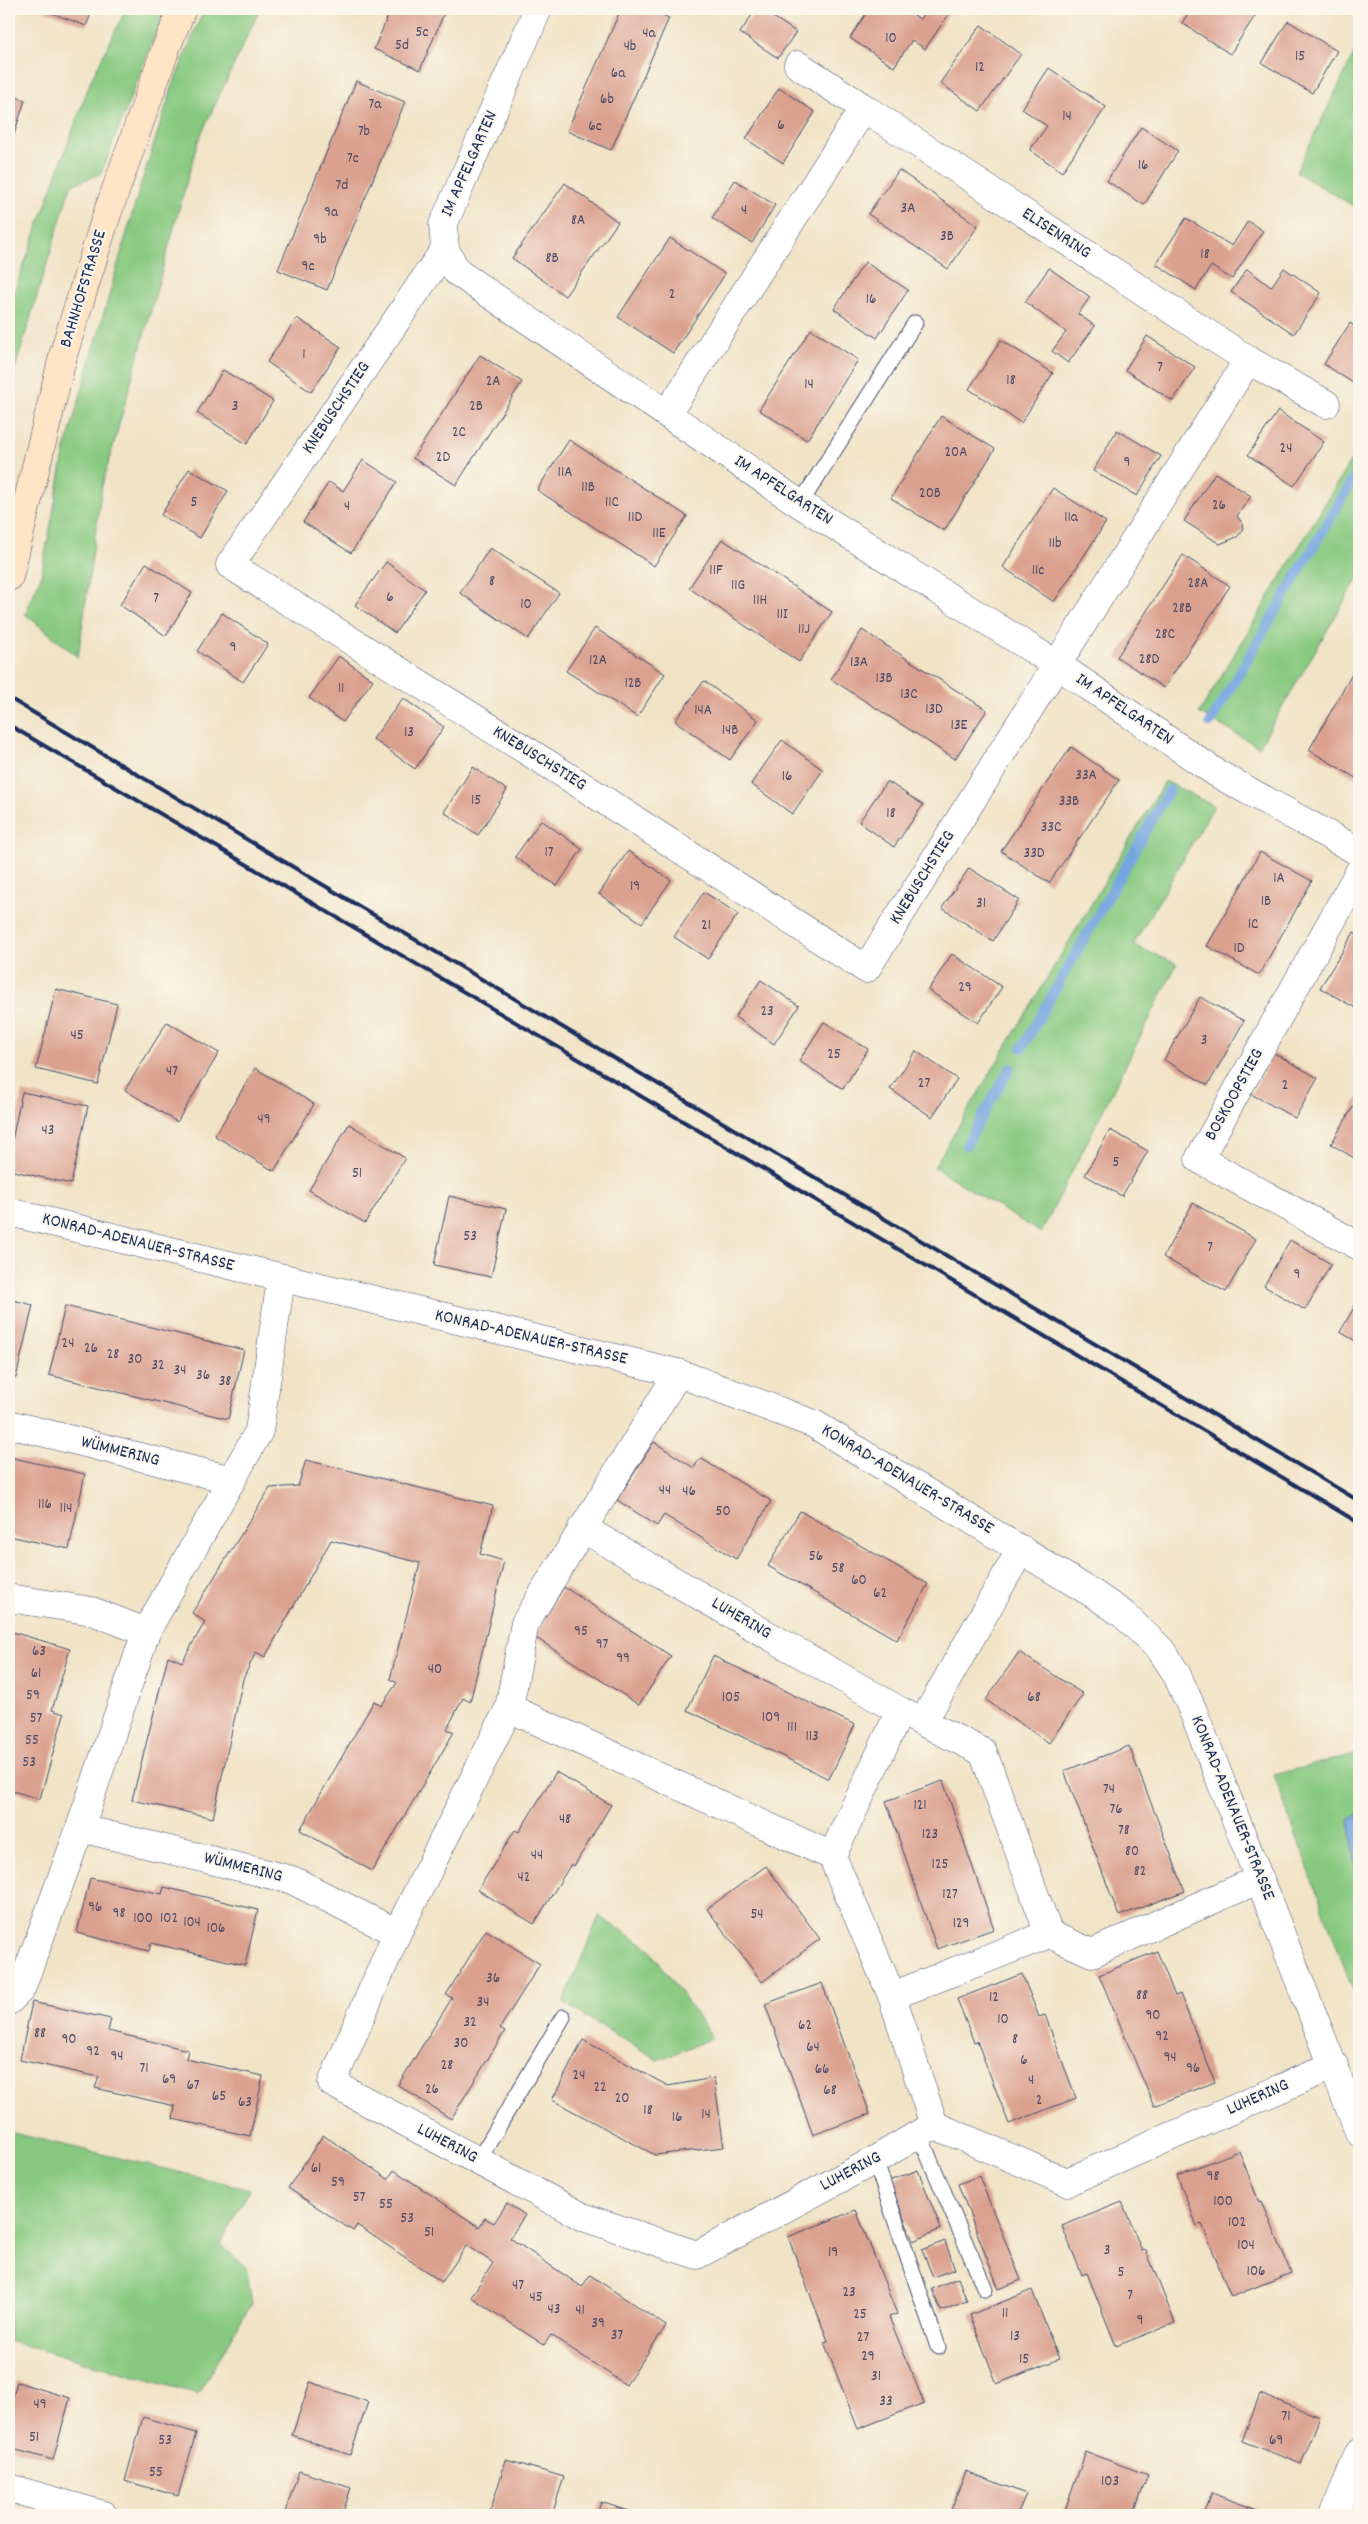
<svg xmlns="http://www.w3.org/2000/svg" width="1368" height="2524" font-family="Dekko,sans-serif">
<rect width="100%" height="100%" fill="#fbf7ec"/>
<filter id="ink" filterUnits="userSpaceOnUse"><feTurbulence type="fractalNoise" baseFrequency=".02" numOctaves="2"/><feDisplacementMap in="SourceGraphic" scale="10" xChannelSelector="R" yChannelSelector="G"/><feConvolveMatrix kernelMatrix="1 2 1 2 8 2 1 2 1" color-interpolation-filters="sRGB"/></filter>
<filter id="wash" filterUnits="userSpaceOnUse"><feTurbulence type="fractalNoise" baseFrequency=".0096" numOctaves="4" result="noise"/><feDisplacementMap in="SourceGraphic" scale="20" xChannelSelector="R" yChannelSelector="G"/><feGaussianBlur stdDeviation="1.12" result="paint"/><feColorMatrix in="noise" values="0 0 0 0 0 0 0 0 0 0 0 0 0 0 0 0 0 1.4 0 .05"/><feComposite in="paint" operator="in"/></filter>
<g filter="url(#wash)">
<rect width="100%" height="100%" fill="#f1e3c6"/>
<g fill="#88c980" stroke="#527c6f">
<path d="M126 9H165L101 174 71 185 9 388V306L91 80Z"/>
<path d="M204 9H260L198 141 102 486 78 657 25 614 41 576 65 449 140 187 174 82Z"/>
<path d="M1359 44V209L1296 172Z"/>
<path d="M1359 447V576L1259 747 1199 713Z"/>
<path d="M1165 781 1214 806 1133 945 1177 964 1041 1233 934 1167Z"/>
<path d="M1359 1753V1814L1349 1820 1359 1886V2007L1274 1775Z"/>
<path d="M599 1916 649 1948 713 2038 658 2060 563 2003Z"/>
<path d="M9 2132 250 2189 220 2244 246 2267 252 2303 198 2394 9 2341Z"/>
</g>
<path fill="#75a5df" stroke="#486a9e" d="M1359 1814V1886L1349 1820Z"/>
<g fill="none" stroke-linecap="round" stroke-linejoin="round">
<g stroke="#75a5df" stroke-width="10">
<path d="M1210 723 1359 469"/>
<path d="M1022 1048 1169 790"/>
<path d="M966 1145 1010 1068"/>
</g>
</g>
<g id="blocks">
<g fill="#dba18f">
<path d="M41 9H93L86 26Z"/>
<path d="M391 9H446L420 70 374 49Z"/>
<path d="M621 9H648L669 18 611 150 567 131Z"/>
<path d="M756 9H761L796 32 778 58 740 33Z"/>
<path d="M869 9H905L920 19 926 9 951 11 925 49 912 40 894 67 850 38Z"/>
<path d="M1191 9H1244L1255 16 1230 54 1182 23Z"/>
<path d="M1288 21 1337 51 1312 93 1262 63Z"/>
<path d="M981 25 1021 54 980 111 940 83Z"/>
<path d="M1049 68 1106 107 1062 172 1030 150 1047 126 1022 109Z"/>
<path d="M356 81 405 102 327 290 278 270Z"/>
<path d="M779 88 815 112 783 163 746 139Z"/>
<path d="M9 95 25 100 9 150Z"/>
<path d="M1141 127 1178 151 1144 205 1107 181Z"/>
<path d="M899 170 978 226 948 269 868 214Z"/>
<path d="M735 180 775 205 752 243 712 218Z"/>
<path d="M565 183 618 222 565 296 512 258Z"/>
<path d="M1186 218 1232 246 1248 221 1263 231 1232 279 1211 266 1196 290 1156 264Z"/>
<path d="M670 238 725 274 673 353 618 317Z"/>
<path d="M865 262 908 290 877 338 834 309Z"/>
<path d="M1049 268 1090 297 1078 314 1095 326 1068 363 1052 351 1066 332 1025 302Z"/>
<path d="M1284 268 1321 293 1294 334 1231 292 1247 269 1271 287Z"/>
<path d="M297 318 341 347 311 392 267 362Z"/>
<path d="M1350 323 1359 329V387L1324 364Z"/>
<path d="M811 329 858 360 807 440 759 410Z"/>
<path d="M1147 336 1195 367 1173 401 1125 370Z"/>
<path d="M1001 340 1053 373 1021 423 969 389Z"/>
<path d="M480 355 522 382 456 485 413 458Z"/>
<path d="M223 370 273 401 247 444 197 413Z"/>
<path d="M1278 411 1324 442 1294 486 1248 455Z"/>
<path d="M941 416 995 449 944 531 891 498Z"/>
<path d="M1117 430 1161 456 1137 496 1093 471Z"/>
<path d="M569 440 687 516 654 566 537 490Z"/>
<path d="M363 460 397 482 351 553 303 522 329 482 343 491Z"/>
<path d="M189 469 228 491 200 538 161 515Z"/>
<path d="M1215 473 1251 496 1237 516 1242 523 1243 530 1237 537 1220 544 1184 521Z"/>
<path d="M1053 488 1106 522 1054 602 1003 567Z"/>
<path d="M722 539 832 612 799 662 689 588Z"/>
<path d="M490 548 559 593 528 639 460 593Z"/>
<path d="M1183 555 1230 586 1164 688 1117 657Z"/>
<path d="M386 562 425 590 395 633 355 605Z"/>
<path d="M146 563 192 593 166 636 120 605Z"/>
<path d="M222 613 268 644 243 682 197 651Z"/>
<path d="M595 628 665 674 637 717 566 671Z"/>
<path d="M862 630 987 710 955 759 831 679Z"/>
<path d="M339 656 373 680 343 722 309 698Z"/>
<path d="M1359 662V780L1309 750Z"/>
<path d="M704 681 758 720 730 760 675 721Z"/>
<path d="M403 698 444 727 415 769 373 739Z"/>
<path d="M782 740 823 770 792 814 751 784Z"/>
<path d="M1071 747 1119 780 1049 883 1001 851Z"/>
<path d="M473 767 507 790 478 835 444 812Z"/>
<path d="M887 781 923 805 894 847 859 822Z"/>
<path d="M541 820 582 849 557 886 515 857Z"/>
<path d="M628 851 671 880 642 923 599 894Z"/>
<path d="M1260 852 1312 881 1259 975 1207 946Z"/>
<path d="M969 868 1019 900 993 941 942 908Z"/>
<path d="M704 892 738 914 708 959 674 937Z"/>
<path d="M1354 932 1359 935V1010L1320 988Z"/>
<path d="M952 954 1002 987 978 1023 928 990Z"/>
<path d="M761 980 799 1006 774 1044 735 1017Z"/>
<path d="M56 989 117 1004 98 1084 36 1069Z"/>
<path d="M1200 997 1244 1021 1208 1085 1164 1060Z"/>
<path d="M167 1022 219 1053 177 1122 125 1090Z"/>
<path d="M824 1022 868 1049 843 1089 799 1061Z"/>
<path d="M916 1051 957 1079 932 1117 890 1089Z"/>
<path d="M1274 1053 1318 1078 1295 1118 1251 1094Z"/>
<path d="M255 1068 314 1104 274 1171 215 1136Z"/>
<path d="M22 1092 88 1106 71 1184 9 1170V1155Z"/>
<path d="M1359 1097V1161L1331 1144Z"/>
<path d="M349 1124 405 1158 365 1223 309 1190Z"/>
<path d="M1110 1130 1148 1151 1122 1196 1085 1175Z"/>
<path d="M449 1196 506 1209 491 1277 434 1265Z"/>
<path d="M1193 1203 1256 1239 1226 1292 1163 1257Z"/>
<path d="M1290 1240 1331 1264 1305 1310 1264 1286Z"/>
<path d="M9 1299 33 1305 16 1378 9 1376Z"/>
<path d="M1359 1299V1343L1340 1332Z"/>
<path d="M65 1306 244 1350 228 1419 49 1375Z"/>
<path d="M654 1442 694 1468 700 1458 771 1501 736 1559 664 1515 657 1526 617 1500Z"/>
<path d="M9 1457 85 1474 69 1549 9 1536Z"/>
<path d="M306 1460 493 1506 480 1554 504 1561 470 1702 463 1698 447 1729 454 1732 372 1871 300 1830 374 1701 381 1706 397 1683 390 1679 420 1563 331 1540 265 1657 256 1652 243 1679 213 1818 132 1800 168 1656 182 1662 205 1622 192 1613 270 1488 298 1486Z"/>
<path d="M800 1511 928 1584 897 1640 768 1566Z"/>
<path d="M564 1587 671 1656 639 1705 533 1636Z"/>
<path d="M9 1631 70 1649 52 1710 64 1714 40 1799 9 1790Z"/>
<path d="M1019 1652 1083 1694 1049 1743 986 1700Z"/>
<path d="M713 1656 855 1725 829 1779 687 1710Z"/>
<path d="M1129 1746 1185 1891 1119 1916 1064 1771Z"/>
<path d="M556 1772 611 1805 574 1866 571 1864 534 1924 478 1890 515 1830 519 1832Z"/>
<path d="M943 1781 994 1929 937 1949 886 1801Z"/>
<path d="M766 1866 820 1939 762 1982 707 1909Z"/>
<path d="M90 1878 162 1894 164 1887 258 1910 245 1965 151 1943 149 1951 77 1933Z"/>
<path d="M486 1930 540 1964 500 2028 505 2031 451 2119 398 2085 452 1998 446 1995Z"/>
<path d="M1157 1951 1175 1996 1180 1994 1215 2082 1154 2106 1099 1975Z"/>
<path d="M1022 1974 1039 2017 1045 2015 1076 2098 1009 2124 977 2041 974 2042 957 1999Z"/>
<path d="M822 1983 870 2114 813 2135 765 2004Z"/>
<path d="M32 2002 111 2019 108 2031 188 2050 186 2059 263 2076 250 2136 173 2119 175 2106 95 2088 99 2077 20 2060Z"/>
<path d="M583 2040 668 2086 714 2078 724 2147 655 2155 552 2100Z"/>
<path d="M323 2135 388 2179 394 2170 479 2227 485 2218 494 2223 507 2203 525 2215 510 2238 582 2287 590 2275 666 2326 626 2385 551 2335 544 2345 471 2297 493 2263 467 2245 442 2282 357 2225 353 2231 288 2188Z"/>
<path d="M1239 2151 1259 2202 1262 2201 1291 2273 1231 2297 1202 2224 1197 2226 1177 2175Z"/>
<path d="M918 2170 941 2229 913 2241 889 2181Z"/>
<path d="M979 2176 1021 2280 999 2289 958 2184Z"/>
<path d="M1122 2202 1142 2251 1146 2250 1175 2323 1116 2346 1087 2273 1082 2275 1062 2226Z"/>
<path d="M856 2210 897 2314 889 2317 924 2403 858 2429 824 2342 828 2341 788 2237Z"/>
<path d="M945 2241 955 2269 933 2277 922 2250Z"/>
<path d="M958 2278 967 2301 941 2311 932 2289Z"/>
<path d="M1032 2290 1059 2359 997 2384 970 2315Z"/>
<path d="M17 2382 70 2398 53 2460 9 2448V2412Z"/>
<path d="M310 2382 368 2402 350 2455 292 2435Z"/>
<path d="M1260 2394 1320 2417 1301 2464 1242 2441Z"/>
<path d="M143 2417 196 2433 178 2496 125 2481Z"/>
<path d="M1086 2452 1148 2475 1133 2515H1063Z"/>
<path d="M506 2460 564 2477 552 2515H489Z"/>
<path d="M299 2471 351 2488 342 2515H284Z"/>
<path d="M966 2471 1026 2494 1017 2515H949Z"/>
<path d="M1211 2493 1271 2515H1203Z"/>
<path d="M601 2502 640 2515H597Z"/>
</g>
</g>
</g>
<g filter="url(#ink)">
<use href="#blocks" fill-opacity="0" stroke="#3b4a6e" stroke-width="1"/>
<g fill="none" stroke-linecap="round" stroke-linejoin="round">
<g stroke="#3b4a6e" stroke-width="17">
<g id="lane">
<path d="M800 504 915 323"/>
<path d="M919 2134 985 2289"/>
<path d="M875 2160 938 2347"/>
<path d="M478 2161 563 2017"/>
</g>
</g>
<g stroke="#3b4a6e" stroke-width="29">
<g id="street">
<path d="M538 9 443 225 445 249 457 272 800 504 1056 664 1218 774 1359 852"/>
<path d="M798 65 864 108"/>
<path d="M445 249 230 565 548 764 866 969 1248 360 864 108 667 414"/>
<path d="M1248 360 1326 404"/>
<path d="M1359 872 1199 1159 1359 1246"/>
<path d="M9 1212 678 1373 814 1424 1095 1595 1123 1614 1161 1650 1176 1673 1193 1711 1359 2132"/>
<path d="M678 1373 525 1623 509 1708 397 1933 332 2083 583 2217 697 2255 875 2160 934 2125 1067 2182 1334 2065"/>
<path d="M9 1424 232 1480"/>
<path d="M582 1528 900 1711"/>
<path d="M9 1598 92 1611 146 1632"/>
<path d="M509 1708 832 1856 892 1996 934 2125"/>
<path d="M923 1722 1021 1549"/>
<path d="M80 1828 292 1880 397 1933"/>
<path d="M832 1856 900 1711 983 1752 1049 1934 892 1996"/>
<path d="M1049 1934 1092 1953 1260 1879"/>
<path d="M9 2001 21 1989 80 1828 146 1632 259 1431 281 1279"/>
<path d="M9 2488 103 2515"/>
<path d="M1334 2515 1359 2452"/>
</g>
</g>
<g stroke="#3b4a6e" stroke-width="29">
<path id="secondary" d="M9 577 64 352 105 220 166 48 182 9"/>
</g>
<use href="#lane" stroke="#fff" stroke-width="15"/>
<use href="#street" stroke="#fff" stroke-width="28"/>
<use href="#secondary" stroke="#ffe4c6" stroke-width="28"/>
<g stroke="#1b2f5e" stroke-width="4">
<path d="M9 698 1359 1501"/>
<path d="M9 725 580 1060 1359 1523"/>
</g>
</g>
</g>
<g text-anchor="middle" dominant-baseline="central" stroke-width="4" stroke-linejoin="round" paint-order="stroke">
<g font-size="15" fill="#4b4c6a">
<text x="422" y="33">5c</text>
<text x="649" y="34">4a</text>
<text x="891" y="39">10</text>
<text x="402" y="46">5d</text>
<text x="630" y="47">4b</text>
<text x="1300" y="57">15</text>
<text x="980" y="68">12</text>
<text x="618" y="74">6a</text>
<text x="607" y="100">6b</text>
<text x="375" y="105">7a</text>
<text x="1067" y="117">14</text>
<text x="781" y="126">6</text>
<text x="595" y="127">6c</text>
<text x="364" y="132">7b</text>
<text x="353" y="159">7c</text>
<text x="1143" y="166">16</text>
<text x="342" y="186">7d</text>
<text x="908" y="209">3A</text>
<text x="744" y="211">4</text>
<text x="331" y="213">9a</text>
<text x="578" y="221">8A</text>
<text x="947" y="237">3B</text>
<text x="320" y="240">9b</text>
<text x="1205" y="255">18</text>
<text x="552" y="259">8B</text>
<text x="308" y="267">9c</text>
<text x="672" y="295">2</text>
<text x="871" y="300">16</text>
<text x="304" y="355">1</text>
<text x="1160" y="368">7</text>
<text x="1011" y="381">18</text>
<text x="493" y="382">2A</text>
<text x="809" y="385">14</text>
<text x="235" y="407">3</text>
<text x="476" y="407">2B</text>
<text x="459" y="433">2C</text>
<text x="1286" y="449">24</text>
<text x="956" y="453">20A</text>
<text x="443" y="458">2D</text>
<text x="1127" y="463">9</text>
<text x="565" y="473">11A</text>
<text x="588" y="488">11B</text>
<text x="930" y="494">20B</text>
<text x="194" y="503">5</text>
<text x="612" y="503">11C</text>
<text x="1219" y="506">26</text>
<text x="347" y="507">4</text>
<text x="635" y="518">11D</text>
<text x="1071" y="518">11a</text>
<text x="659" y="534">11E</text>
<text x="1055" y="544">11b</text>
<text x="716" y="571">11F</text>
<text x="1038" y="571">11c</text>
<text x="492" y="582">8</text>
<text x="1198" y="584">28A</text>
<text x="738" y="586">11G</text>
<text x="390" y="598">6</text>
<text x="156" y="599">7</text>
<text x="760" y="601">11H</text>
<text x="526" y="605">10</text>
<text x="1182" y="609">28B</text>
<text x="782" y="615">11I</text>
<text x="804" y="630">11J</text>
<text x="1165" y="635">28C</text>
<text x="233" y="648">9</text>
<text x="1149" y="660">28D</text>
<text x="598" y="661">12A</text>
<text x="859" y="663">13A</text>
<text x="884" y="679">13B</text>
<text x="633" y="684">12B</text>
<text x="341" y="689">11</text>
<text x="909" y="695">13C</text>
<text x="934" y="710">13D</text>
<text x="703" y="711">14A</text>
<text x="959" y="726">13E</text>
<text x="730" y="731">14B</text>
<text x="409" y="733">13</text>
<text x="1086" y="776">33A</text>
<text x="787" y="777">16</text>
<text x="476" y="801">15</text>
<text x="1069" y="802">33B</text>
<text x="891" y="814">18</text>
<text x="1051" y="828">33C</text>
<text x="549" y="853">17</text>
<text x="1034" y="854">33D</text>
<text x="1279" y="879">1A</text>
<text x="635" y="887">19</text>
<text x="1266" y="902">1B</text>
<text x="981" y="904">31</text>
<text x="1253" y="925">1C</text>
<text x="706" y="926">21</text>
<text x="1239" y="949">1D</text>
<text x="965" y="988">29</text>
<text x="767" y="1012">23</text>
<text x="77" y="1036">45</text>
<text x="1204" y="1041">3</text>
<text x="834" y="1055">25</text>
<text x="172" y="1072">47</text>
<text x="924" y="1084">27</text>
<text x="1285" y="1086">2</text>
<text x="264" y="1120">49</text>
<text x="48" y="1131">43</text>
<text x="1116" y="1163">5</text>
<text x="357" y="1174">51</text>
<text x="470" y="1237">53</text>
<text x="1210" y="1248">7</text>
<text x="1297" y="1275">9</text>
<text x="68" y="1344">24</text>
<text x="91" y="1349">26</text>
<text x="113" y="1355">28</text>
<text x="135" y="1360">30</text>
<text x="158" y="1366">32</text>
<text x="180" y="1371">34</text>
<text x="203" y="1376">36</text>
<text x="225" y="1382">38</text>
<text x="665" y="1491">44</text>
<text x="689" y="1492">46</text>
<text x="45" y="1505">116</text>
<text x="66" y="1509">114</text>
<text x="723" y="1512">50</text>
<text x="816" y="1557">56</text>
<text x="838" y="1569">58</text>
<text x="859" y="1581">60</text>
<text x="880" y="1594">62</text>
<text x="581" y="1632">95</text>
<text x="602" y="1645">97</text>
<text x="39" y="1652">63</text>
<text x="623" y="1659">99</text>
<text x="435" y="1670">40</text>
<text x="36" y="1674">61</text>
<text x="33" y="1696">59</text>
<text x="731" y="1698">105</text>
<text x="1034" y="1698">68</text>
<text x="771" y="1718">109</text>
<text x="36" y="1719">57</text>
<text x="792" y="1728">111</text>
<text x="812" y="1737">113</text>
<text x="32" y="1741">55</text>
<text x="29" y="1763">53</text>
<text x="1109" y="1790">74</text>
<text x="920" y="1806">121</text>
<text x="1116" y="1810">76</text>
<text x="565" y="1820">48</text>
<text x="1124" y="1831">78</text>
<text x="930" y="1835">123</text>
<text x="1132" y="1852">80</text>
<text x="537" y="1856">44</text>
<text x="940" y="1865">125</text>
<text x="1140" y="1872">82</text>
<text x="524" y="1878">42</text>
<text x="950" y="1895">127</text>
<text x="95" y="1908">96</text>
<text x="119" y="1914">98</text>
<text x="757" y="1915">54</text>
<text x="143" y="1919">100</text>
<text x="169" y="1919">102</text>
<text x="192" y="1923">104</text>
<text x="961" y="1924">129</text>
<text x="216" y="1929">106</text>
<text x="493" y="1979">36</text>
<text x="1142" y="1996">88</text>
<text x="994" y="1998">12</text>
<text x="483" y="2003">34</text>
<text x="1153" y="2016">90</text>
<text x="1003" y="2020">10</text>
<text x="470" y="2023">32</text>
<text x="805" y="2026">62</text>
<text x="40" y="2034">88</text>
<text x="1162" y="2037">92</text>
<text x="69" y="2040">90</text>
<text x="1015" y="2040">8</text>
<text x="461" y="2044">30</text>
<text x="813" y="2048">64</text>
<text x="93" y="2052">92</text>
<text x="117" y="2057">94</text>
<text x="1170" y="2058">94</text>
<text x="1024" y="2061">6</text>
<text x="447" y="2066">28</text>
<text x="144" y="2069">71</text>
<text x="1193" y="2069">96</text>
<text x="822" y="2070">66</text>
<text x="579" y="2076">24</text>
<text x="169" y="2080">69</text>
<text x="1031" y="2081">4</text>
<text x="193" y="2086">67</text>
<text x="600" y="2088">22</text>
<text x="432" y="2090">26</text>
<text x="830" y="2091">68</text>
<text x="219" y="2097">65</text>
<text x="622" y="2099">20</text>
<text x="1039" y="2101">2</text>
<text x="245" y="2103">63</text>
<text x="648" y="2111">18</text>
<text x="706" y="2115">14</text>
<text x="677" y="2118">16</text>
<text x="316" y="2169">61</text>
<text x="1213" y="2177">98</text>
<text x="338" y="2183">59</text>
<text x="359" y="2198">57</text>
<text x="1223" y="2202">100</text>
<text x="386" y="2205">55</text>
<text x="407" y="2219">53</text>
<text x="1237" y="2223">102</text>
<text x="429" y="2233">51</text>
<text x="1246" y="2246">104</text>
<text x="1107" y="2251">3</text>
<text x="833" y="2253">19</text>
<text x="1256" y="2272">106</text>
<text x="1121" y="2273">5</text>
<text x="518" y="2286">47</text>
<text x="849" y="2293">23</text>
<text x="1130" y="2296">7</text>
<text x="536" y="2298">45</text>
<text x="554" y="2310">43</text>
<text x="580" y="2311">41</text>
<text x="1005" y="2314">11</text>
<text x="860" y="2315">25</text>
<text x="1140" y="2321">9</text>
<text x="598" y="2324">39</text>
<text x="617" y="2336">37</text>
<text x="1015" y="2337">13</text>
<text x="863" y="2338">27</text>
<text x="868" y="2357">29</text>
<text x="1024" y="2360">15</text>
<text x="876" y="2377">31</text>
<text x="886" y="2402">33</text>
<text x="40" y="2405">49</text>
<text x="1286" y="2417">71</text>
<text x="34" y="2438">51</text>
<text x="165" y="2441">53</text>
<text x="1276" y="2441">69</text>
<text x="156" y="2473">55</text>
<text x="1110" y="2482">103</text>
</g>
<g font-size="18" fill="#1b2f5e" stroke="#fbf7ec">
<text transform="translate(470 164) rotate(-66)">IM APFELGARTEN</text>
<text transform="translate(1056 234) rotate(33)">ELISENRING</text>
<text transform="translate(84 289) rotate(-73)">BAHNHOFSTRASSE</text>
<text transform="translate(337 408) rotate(-56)">KNEBUSCHSTIEG</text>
<text transform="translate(783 491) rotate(33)">IM APFELGARTEN</text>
<text transform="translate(1124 710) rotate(34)">IM APFELGARTEN</text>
<text transform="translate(539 759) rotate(32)">KNEBUSCHSTIEG</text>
<text transform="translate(923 878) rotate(-58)">KNEBUSCHSTIEG</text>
<text transform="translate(1235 1095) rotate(-61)">BOSKOOPSTIEG</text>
<text transform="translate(138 1243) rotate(14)">KONRAD-ADENAUER-STRASSE</text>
<text transform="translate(531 1338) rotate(13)">KONRAD-ADENAUER-STRASSE</text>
<text transform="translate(120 1452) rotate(14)">WÜMMERING</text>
<text transform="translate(907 1480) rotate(31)">KONRAD-ADENAUER-STRASSE</text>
<text transform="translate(741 1619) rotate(30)">LUHERING</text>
<text transform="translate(1232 1808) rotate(68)">KONRAD-ADENAUER-STRASSE</text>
<text transform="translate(243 1868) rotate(14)">WÜMMERING</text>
<text transform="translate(1258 2098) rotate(-24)">LUHERING</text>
<text transform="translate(447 2144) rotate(28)">LUHERING</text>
<text transform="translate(851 2172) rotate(-28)">LUHERING</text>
</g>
</g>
<rect width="1368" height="2524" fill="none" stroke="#fbf7ec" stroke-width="30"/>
</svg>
